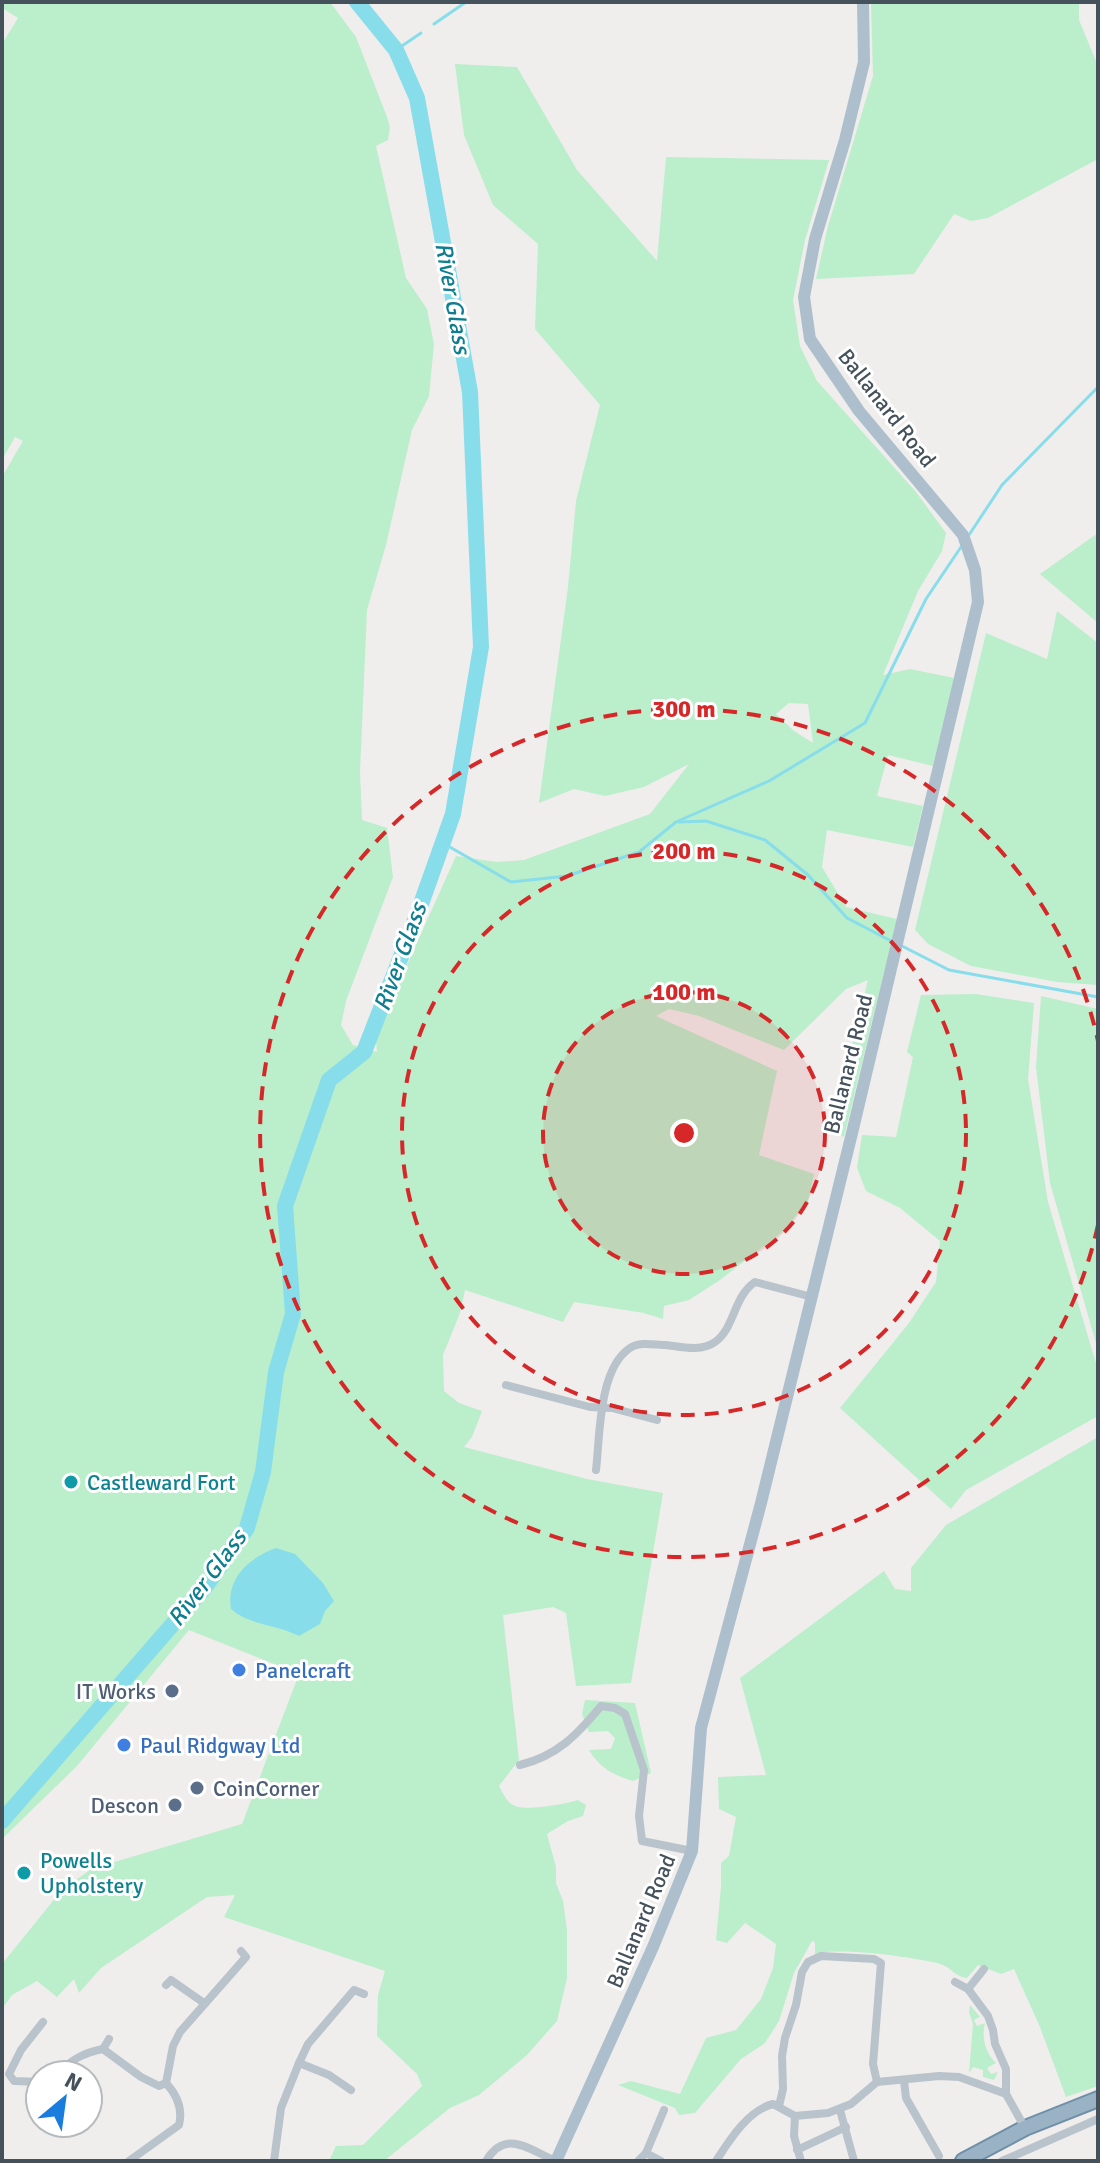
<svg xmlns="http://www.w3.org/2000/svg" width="1100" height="2163" font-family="Signika,sans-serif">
<rect width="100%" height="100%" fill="#f0eded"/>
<g fill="#bbeecb" fill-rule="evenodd">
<path d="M2 2H330L356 37 387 117 390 127 388 140 376 146 406 278 427 309 434 344 429 396 412 430 386 545 367 610 360 772 362 820 387 828 393 877 346 1001 341 1025 353 1045 377 1052 376 1042 406 967 456 856 497 862 524 860 650 814 689 764 644 787 605 796 574 789 539 803 568 587 576 501 600 405 535 329 538 244 493 205 464 135 455 64 517 67 577 170 657 261 666 157 829 160 805 240 793 300 800 346 817 381 916 492 946 533 942 551 918 591 883 675 910 669 954 678 933 766 888 755 877 796 923 806 913 847 827 830 822 867 846 907 897 919 844 1137 838 1134 840 1094 868 980 846 989 784 1050 699 1016 669 1009 656 1016 777 1071 759 1155 814 1174 808 1202 781 1233 720 1280 689 1300 664 1306 663 1319 644 1313 574 1302 563 1322 465 1290 460 1313 443 1355 444 1391 459 1403 482 1411 472 1437 464 1447 587 1479 663 1493 631 1683 576 1686 566 1613 553 1607 503 1615 519 1760 499 1786C503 1793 507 1803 515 1806 527 1811 566 1804 578 1800L586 1805 583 1816 568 1821 547 1834 556 1867V1883L563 1901 567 1930V1978L557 2021 527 2055 479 2095 450 2108 384 2161H329L336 2146 363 2145 422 2086 417 2074 377 2036 378 1995 385 1971 224 1917 235 1895 207 1897 101 1968 79 1993 74 1979 57 1997 37 1981 12 1995 2 2009V1964L61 1891 91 1869 242 1824 299 1674 189 1630 77 1766 2 1839V477L23 441 15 437 2 460V44L18 18 2 8ZM789 703 808 704 813 743 794 731 776 714Z"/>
<path d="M871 2H1079V20L1098 66V159L988 218 971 221 954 214 914 274 816 279 828 226 873 76Z"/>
<path d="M1098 533V623L1040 574Z"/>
<path d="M1057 611 1098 643V985L1057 982 971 966 928 944 915 930 986 633 1047 659Z"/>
<path d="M976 994 1034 1003 1028 1079 1048 1202 1098 1370V1416L966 1490 951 1509 840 1408 909 1323 936 1282 940 1241 900 1208 866 1191 857 1168 862 1135 896 1137 913 1057 907 1052 921 995Z"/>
<path d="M1041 996 1098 1009V1350L1050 1183 1036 1067Z"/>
<path d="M1098 1437V2086L1066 2097 1040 2027 1014 1969 1001 1974 978 1965 967 1978C955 1977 951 1967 940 1964 913 1957 840 1947 815 1954V1942L812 1941 794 1973 779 2021 765 2043 741 2059 695 2113 679 2115 675 2108 618 2085 631 2081 680 2094 706 2038 736 2030 761 1999 773 1968 776 1944 745 1923 727 1943 716 1940 721 1887V1863L729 1856 736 1817 719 1809 718 1777 766 1775 740 1678 884 1571 895 1589 911 1591V1568L946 1525Z"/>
<path d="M585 1700 635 1703 651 1773 633 1781C613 1775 600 1768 589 1750L611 1749 615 1738 608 1731 589 1732 582 1714Z"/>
<path d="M970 2005 980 2017 974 2020 977 2026 985 2023C981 2038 986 2054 996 2063L987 2068 991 2074 998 2072 994 2080 983 2077V2070L973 2067 969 2073 973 2024 969 2012Z"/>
</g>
<path fill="#88ddeb" d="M276 1548 295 1554 323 1583 334 1601 325 1611 320 1624 299 1636C276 1624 251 1626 231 1609 226 1578 249 1558 276 1548Z"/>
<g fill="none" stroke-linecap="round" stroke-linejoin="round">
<g stroke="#88ddeb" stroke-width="3">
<path d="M434 24 466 2"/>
<path d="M396 50 421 33"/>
<path d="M967 538 1002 485 1098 387"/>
<path d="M679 822 706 821 765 840 808 875 847 918 895 943"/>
<path d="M441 842 511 882 567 876 639 852 676 822 769 781 865 723 926 599 963 544"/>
<path d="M902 946 949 970 1098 997"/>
</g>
<path stroke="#88ddeb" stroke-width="16" d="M2 1821 205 1587 247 1528 263 1472 276 1372 293 1314 285 1206 329 1080 364 1052 416 918 453 814 481 647 470 392 417 98 396 50 357 2"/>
<g stroke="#708fa8" stroke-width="18">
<path id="trunk" d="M963 2161 1025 2128 1098 2099"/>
</g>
<g stroke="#b9c3cb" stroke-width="8">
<path d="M506 1385 590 1407 612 1408 657 1420"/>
<path d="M596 1470C600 1438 598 1369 630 1348 640 1341 655 1345 666 1345 682 1347 701 1352 715 1342 735 1328 733 1297 755 1282L812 1297"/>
<path d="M520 1765C557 1756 577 1735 601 1706L615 1708 625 1714 644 1770 639 1816 642 1841 692 1851"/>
<path d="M984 1969 968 1989 988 2016 993 2030 995 2044 1006 2069V2094"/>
<path d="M955 1982 968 1989"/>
<path d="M166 1985 171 1980 204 2003"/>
<path d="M109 2039 103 2049 141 2077 159 2086 166 2083"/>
<path d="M299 2063 329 2075 351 2090"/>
<path d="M57 2075C70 2060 83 2053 103 2049"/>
<path d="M904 2081 906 2098 939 2156"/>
<path d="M40 2082 14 2081 9 2074 21 2050 43 2022"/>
<path d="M779 2106 783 2089 782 2056 785 2038 796 2005 802 1972 808 1962 821 1956 874 1959 881 1963 873 2064 877 2082"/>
<path d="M840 2110 854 2161"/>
<path d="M795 2116 794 2136 801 2161"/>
<path d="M797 2150 846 2127"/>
<path d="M646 2153 664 2110"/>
<path d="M129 2161 179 2125C183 2109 177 2095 166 2083L173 2046 180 2032 246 1957 241 1951"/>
<path d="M274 2161 281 2108 299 2063 308 2044 354 1990 364 1994"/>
<path d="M486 2161C506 2128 529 2150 556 2161"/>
<path d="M638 2161 646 2153 661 2161"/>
<path d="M716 2161C729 2141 748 2110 773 2104L795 2116 828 2113 851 2104 877 2082 939 2076 959 2077 1006 2094 1025 2128"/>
<path d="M1002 2161 1098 2119"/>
</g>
<path stroke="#adbfcc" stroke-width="12" d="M556 2161 653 1947 692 1851 701 1728 761 1503 853 1129 978 602 975 570 963 535 859 411 810 339 804 297 815 239 845 140 864 62 863 2"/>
<use href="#trunk" stroke="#99b2c4" stroke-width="14"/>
</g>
<circle cx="684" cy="1133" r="141" fill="#d62828" fill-opacity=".12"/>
<g fill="none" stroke="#d62828" stroke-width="4" stroke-dasharray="14 10">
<circle cx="684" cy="1133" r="141"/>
<circle cx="684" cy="1133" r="282"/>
<path d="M1098 1225A424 424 0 1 1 1098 1041"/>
</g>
<g fill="#0f9aa8" stroke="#fff" stroke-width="3">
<circle cx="71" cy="1482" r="8"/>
<circle cx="24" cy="1873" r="8"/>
</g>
<g fill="#3f7fe0" stroke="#fff" stroke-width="3">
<circle cx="239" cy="1670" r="8"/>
<circle cx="124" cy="1745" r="8"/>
</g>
<g fill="#5c6f8a" stroke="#fff" stroke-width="3">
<circle cx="172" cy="1691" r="8"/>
<circle cx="197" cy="1788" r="8"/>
<circle cx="175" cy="1805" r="8"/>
</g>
<g text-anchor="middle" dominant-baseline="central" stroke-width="6" stroke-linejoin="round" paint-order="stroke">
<g font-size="22" fill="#46525b" stroke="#fff">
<text transform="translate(887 408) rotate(52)">Ballanard Road</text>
<text transform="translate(848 1064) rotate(-76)">Ballanard Road</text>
<text transform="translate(641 1921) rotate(-67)">Ballanard Road</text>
</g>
<g font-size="22" fill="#0d838f" stroke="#fff" text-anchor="start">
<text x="87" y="1482">Castleward Fort</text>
<text x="40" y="1860">Powells<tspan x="40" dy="25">Upholstery</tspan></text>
</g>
<g font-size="22" fill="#366cbe" stroke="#fff" text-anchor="start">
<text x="255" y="1670">Panelcraft</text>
<text x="140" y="1745">Paul Ridgway Ltd</text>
</g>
<g font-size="22" fill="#4e5e75" stroke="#fff" text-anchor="end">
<text x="156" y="1691">IT Works</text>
<text x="213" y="1788" text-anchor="start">CoinCorner</text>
<text x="159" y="1805">Descon</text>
</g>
<g font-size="24" font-style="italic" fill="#0e7e90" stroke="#fff">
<text transform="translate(453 298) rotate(80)">River Glass</text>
<text transform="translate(400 957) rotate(-70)">River Glass</text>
<text transform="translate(207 1578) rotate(-53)">River Glass</text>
</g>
</g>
<circle cx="684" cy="1133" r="12" fill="#d62828" stroke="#fff" stroke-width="4"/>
<g font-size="24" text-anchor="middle" font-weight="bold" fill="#d62828" stroke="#fff" stroke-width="6" stroke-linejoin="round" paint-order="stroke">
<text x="684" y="717">300 m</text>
<text x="684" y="859">200 m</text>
<text x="684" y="1000">100 m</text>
</g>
<rect width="1100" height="2163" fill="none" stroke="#46525b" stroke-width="8"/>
<g transform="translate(64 2099) rotate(29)"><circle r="38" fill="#ffffff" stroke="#b5babd" stroke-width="2"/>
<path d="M0-6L14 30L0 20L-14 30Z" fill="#1a7cdd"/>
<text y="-12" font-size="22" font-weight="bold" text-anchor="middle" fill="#46525b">N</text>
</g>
</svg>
